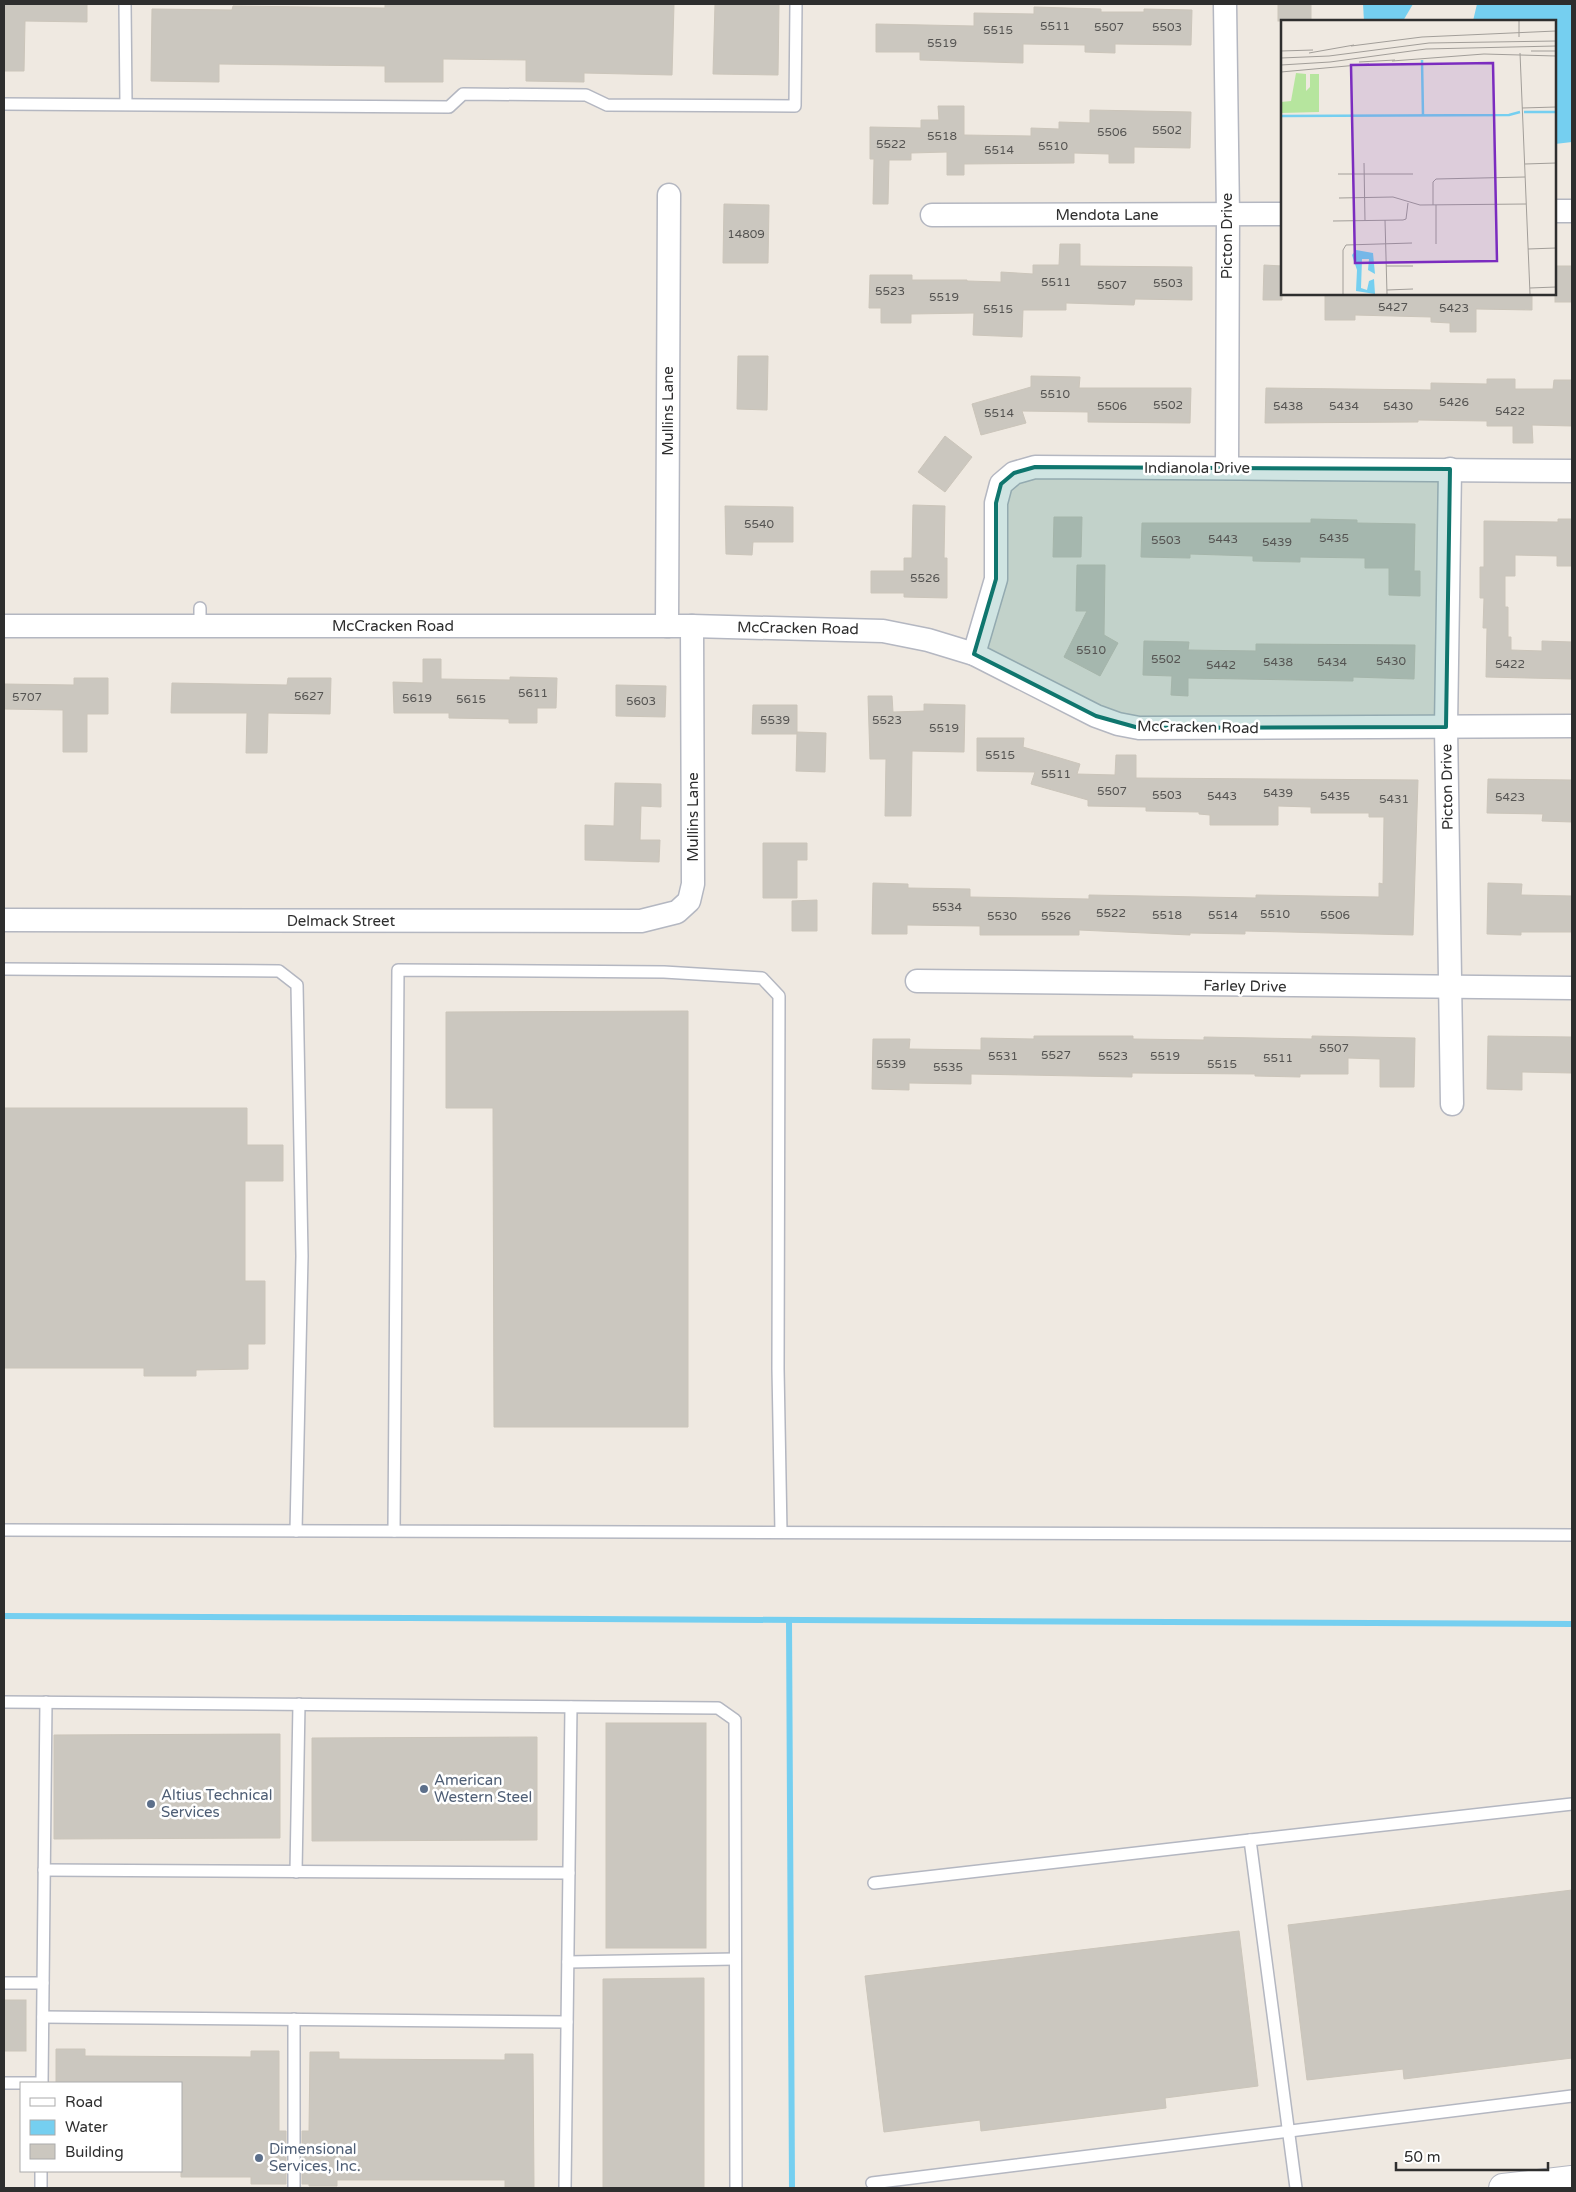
<svg xmlns="http://www.w3.org/2000/svg" width="1576" height="2192" font-family="'Varela Round',sans-serif">
<rect width="100%" height="100%" fill="#efe9e1"/>
<g fill="#75cff0">
<path d="M1363 4H1413L1403 21H1364Z"/>
<path d="M1477 4H1572V142L1555 144V21H1473Z"/>
</g>
<g fill="none" stroke-linecap="round" stroke-linejoin="round">
<g stroke="#75cff0" stroke-width="6">
<path d="M4 1616 1572 1624"/>
<path d="M789 1620 792 2188"/>
</g>
</g>
<g fill="#cbc7bf" stroke="#cbc5ba">
<path d="M4 4H87V22L25 21 24 71H4Z"/>
<path d="M385 4H674L672 75 584 73V82L526 81V60L443 59V82H385V66L219 64V82L151 81 152 9 232 10 233 6 385 8Z"/>
<path d="M715 4H779L778 75 713 74Z"/>
<rect x="1278" y="4" width="33" height="17"/>
<path d="M1034 7 1101 9V12H1144V9L1192 10 1191 45 1115 44V53L1085 52V45L1023 44V63L920 60V52H876V24L974 26V13L1034 14Z"/>
<path d="M938 106H964V135L1031 136V128L1059 129V122L1090 123V110L1191 112 1190 148 1134 147V163H1109V154L1074 153V163L964 164V175H947V152L911 153V160H889L888 204H873L874 159H870V127L921 128V120H939Z"/>
<path d="M724 204 769 205 768 263H723Z"/>
<path d="M1060 244H1080V266L1192 267V300L1135 299 1134 305 1066 303V310H1023L1022 337 973 335 974 313 911 314V323H881V308H869L870 275H912V280H967V281L1001 282V272L1033 274V265H1059Z"/>
<path d="M1264 265 1282 266V300H1263Z"/>
<rect x="1555" y="266" width="17" height="36"/>
<path d="M1325 294H1532V310L1476 309V332H1450V323L1431 322V317L1355 315V320H1325Z"/>
<path d="M738 356H768L767 410 737 409Z"/>
<path d="M1031 376 1080 377 1079 388H1191L1190 423 1088 422V412L1022 411 1026 423 981 435 972 404 1031 387Z"/>
<path d="M1487 379H1515V389H1553L1554 380H1572V426L1532 425 1533 443H1513V426H1487V421L1418 420V422L1265 423 1266 388 1431 390V383L1487 384Z"/>
<path d="M945 436 972 457 945 492 918 472Z"/>
<path d="M913 505 945 506 944 558H947V598L904 597V593H871V571H904V558H912Z"/>
<path d="M725 506 793 507V542H753L752 555 726 554Z"/>
<path d="M1054 517H1082L1081 557H1053Z"/>
<path d="M1311 519 1357 520V523L1415 524 1414 571H1420V596L1389 595V568H1365V558L1300 557V562L1253 561V556L1190 554V558L1141 557 1142 523H1311Z"/>
<path d="M1558 519H1572V566H1557V556L1515 555V576H1505V607H1508V637H1511V650L1542 651V641L1572 642V679L1486 677 1487 628H1483L1484 598H1480V567H1484V521L1558 522Z"/>
<path d="M1077 565H1105L1104 635 1118 643 1100 676 1064 657 1087 611H1076Z"/>
<path d="M1144 641 1189 642 1188 650 1256 651V644L1415 645 1414 679 1353 677V681L1188 678V696L1171 695 1172 676 1143 675Z"/>
<path d="M423 659H441V679L510 680V677L557 678 556 708H537V723H509V719L449 718V713H394L393 682 423 683Z"/>
<path d="M74 678H108V714H87V752H63V710L4 709V684L74 685Z"/>
<path d="M288 678H331L330 714 268 713 267 753H246L247 713H171L172 683 287 685Z"/>
<path d="M616 685 666 686 665 717 616 716Z"/>
<path d="M868 696H892L893 712 924 711V704L965 705 964 752 912 751 911 816H885L886 759H870Z"/>
<path d="M753 705H797V734H752Z"/>
<path d="M797 732 826 733 825 772 796 771Z"/>
<path d="M977 738H1024L1023 747 1080 764 1077 774 1115 775 1116 755H1136V778L1418 780 1413 935 1245 931V934L1190 933V935L1079 930V935H980V926L907 925V934H872L873 883 908 884V888L970 889V897L1089 899V895L1256 898V895L1379 897V883L1383 884 1384 817H1369V813H1311V807L1278 806V825H1210V815L1199 814V812L1146 811V807L1088 806V800L1031 784 1035 772 977 771Z"/>
<path d="M1488 779 1572 780V822L1542 821 1543 814 1487 813Z"/>
<path d="M615 783 661 784V807L641 806 640 840H660L659 862 585 860V825L614 826Z"/>
<path d="M763 843H807V860H797V898H763Z"/>
<path d="M1488 883 1522 884 1521 895 1572 896V932H1521V935L1487 934Z"/>
<path d="M817 900V931H792V901Z"/>
<path d="M688 1011V1427H494L493 1108H446V1012Z"/>
<path d="M1034 1036H1133V1039L1204 1040V1037L1312 1039V1036L1415 1038 1414 1087H1380V1059L1348 1058V1074H1300V1077L1255 1076V1074L1132 1073V1077L971 1074V1084L909 1083V1090L872 1089 873 1039H910L909 1049 981 1050V1038L1034 1039Z"/>
<path d="M1488 1036 1572 1037V1073L1522 1072V1090L1487 1089Z"/>
<path d="M4 1108H247V1145H283V1181H245V1281H265V1344H248V1369L196 1370V1376H144V1368H4Z"/>
<rect x="606" y="1723" width="100" height="225"/>
<path d="M280 1734V1838L54 1839V1735Z"/>
<path d="M537 1737V1840L312 1841V1738Z"/>
<path d="M1572 1890V2058L1404 2079 1403 2069 1307 2080 1288 1925Z"/>
<path d="M1239 1931 1258 2086 1165 2098 1166 2108 981 2131 980 2120 884 2132 865 1976Z"/>
<path d="M704 1978V2188H603V1979Z"/>
<rect x="4" y="2000" width="22" height="51"/>
<path d="M56 2049H85V2056L251 2057V2051H279V2131H286V2184H251V2177H181V2083H56Z"/>
<path d="M310 2052H339V2059L505 2060V2054H533L534 2187H505V2180H337V2186H309V2184H302V2131H309Z"/>
</g>
<g fill="none" stroke-linecap="round" stroke-linejoin="round">
<g stroke="#b4b7c1" stroke-width="14">
<g id="lane">
<path d="M125 4 126 104"/>
<path d="M4 104 449 107 463 94 586 95 607 105 795 106 796 4"/>
<path d="M200 626V608"/>
<path d="M4 969 279 971 297 985 302 1256 296 1531"/>
<path d="M4 1530 1572 1535"/>
<path d="M394 1531 398 970 664 972 762 978 779 996 778 1369 781 1532"/>
<path d="M4 1702 718 1708 735 1720 736 2188"/>
<path d="M44 1870 569 1873"/>
<path d="M296 1872 299 1704"/>
<path d="M874 1883 1250 1840"/>
<path d="M568 1962 735 1959"/>
<path d="M4 1983H43"/>
<path d="M43 2017 567 2022"/>
<path d="M4 2083H42"/>
<path d="M42 2083 46 1702"/>
<path d="M872 2183 1572 2096"/>
<path d="M41 2188V2171"/>
<path d="M294 2188V2019"/>
<path d="M565 2188 571 1707"/>
<path d="M1296 2188 1250 1840 1572 1804"/>
</g>
</g>
<g stroke="#b4b7c1" stroke-width="25">
<g id="street">
<path d="M1225 4 1228 215 1227 468"/>
<path d="M1555 211H1572"/>
<path d="M932 215 1282 214"/>
<path d="M1450 469 1446 727 1452 1104"/>
<path d="M4 626H692L883 631 928 640 974 654 1096 716 1118 724 1139 728 1572 726"/>
<path d="M667 626 669 195"/>
<path d="M974 654 996 579V503L1001 484 1014 473 1035 467 1572 471"/>
<path d="M4 920 641 921 677 912 689 901 693 884 692 626"/>
<path d="M917 981 1572 988"/>
</g>
</g>
<g stroke="#b4b7c1" stroke-width="30">
<path id="secondary" d="M1503 2188 1572 2180"/>
</g>
<use href="#lane" stroke="#fff" stroke-width="11"/>
<use href="#street" stroke="#fff" stroke-width="22"/>
<use href="#secondary" stroke="#fff" stroke-width="28"/>
</g>
<path fill="#0f766e" fill-opacity="0.2" stroke="#0f766e" stroke-width="4" stroke-linejoin="round" d="M1035 467 1450 469 1446 727 1139 728 1096 716 974 654 996 579V503L1001 484 1014 473Z"/>
<g fill="#5c6f8a" stroke="#fff" stroke-width="2">
<circle cx="424" cy="1789" r="5"/>
<circle cx="151" cy="1804" r="5"/>
<circle cx="259" cy="2158" r="5"/>
</g>
<g text-anchor="middle" dominant-baseline="central" stroke-width="5" stroke-linejoin="round" paint-order="stroke">
<g font-size="12" fill="#555452">
<text x="1055" y="26">5511</text>
<text x="1109" y="27">5507</text>
<text x="1167" y="27">5503</text>
<text x="998" y="30">5515</text>
<text x="942" y="43">5519</text>
<text x="1167" y="130">5502</text>
<text x="1112" y="132">5506</text>
<text x="942" y="136">5518</text>
<text x="891" y="144">5522</text>
<text x="1053" y="146">5510</text>
<text x="999" y="150">5514</text>
<text x="746" y="234">14809</text>
<text x="1056" y="282">5511</text>
<text x="1168" y="283">5503</text>
<text x="1112" y="285">5507</text>
<text x="890" y="291">5523</text>
<text x="944" y="297">5519</text>
<text x="1393" y="307">5427</text>
<text x="1454" y="308">5423</text>
<text x="998" y="309">5515</text>
<text x="1055" y="394">5510</text>
<text x="1454" y="402">5426</text>
<text x="1168" y="405">5502</text>
<text x="1112" y="406">5506</text>
<text x="1288" y="406">5438</text>
<text x="1344" y="406">5434</text>
<text x="1398" y="406">5430</text>
<text x="1510" y="411">5422</text>
<text x="999" y="413">5514</text>
<text x="759" y="524">5540</text>
<text x="1334" y="538">5435</text>
<text x="1223" y="539">5443</text>
<text x="1166" y="540">5503</text>
<text x="1277" y="542">5439</text>
<text x="925" y="578">5526</text>
<text x="1091" y="650">5510</text>
<text x="1166" y="659">5502</text>
<text x="1391" y="661">5430</text>
<text x="1278" y="662">5438</text>
<text x="1332" y="662">5434</text>
<text x="1510" y="664">5422</text>
<text x="1221" y="665">5442</text>
<text x="533" y="693">5611</text>
<text x="309" y="696">5627</text>
<text x="27" y="697">5707</text>
<text x="417" y="698">5619</text>
<text x="471" y="699">5615</text>
<text x="641" y="701">5603</text>
<text x="775" y="720">5539</text>
<text x="887" y="720">5523</text>
<text x="944" y="728">5519</text>
<text x="1000" y="755">5515</text>
<text x="1056" y="774">5511</text>
<text x="1112" y="791">5507</text>
<text x="1278" y="793">5439</text>
<text x="1167" y="795">5503</text>
<text x="1222" y="796">5443</text>
<text x="1335" y="796">5435</text>
<text x="1510" y="797">5423</text>
<text x="1394" y="799">5431</text>
<text x="947" y="907">5534</text>
<text x="1111" y="913">5522</text>
<text x="1275" y="914">5510</text>
<text x="1167" y="915">5518</text>
<text x="1223" y="915">5514</text>
<text x="1335" y="915">5506</text>
<text x="1002" y="916">5530</text>
<text x="1056" y="916">5526</text>
<text x="1334" y="1048">5507</text>
<text x="1056" y="1055">5527</text>
<text x="1003" y="1056">5531</text>
<text x="1113" y="1056">5523</text>
<text x="1165" y="1056">5519</text>
<text x="1278" y="1058">5511</text>
<text x="891" y="1064">5539</text>
<text x="1222" y="1064">5515</text>
<text x="948" y="1067">5535</text>
</g>
<g font-size="15" fill="#2e2e2e" stroke="#fff">
<text x="1107" y="215">Mendota Lane</text>
<text transform="translate(1227 236) rotate(-90)">Picton Drive</text>
<text transform="translate(668 411) rotate(-90)">Mullins Lane</text>
<text x="1197" y="468">Indianola Drive</text>
<text x="393" y="626">McCracken Road</text>
<text transform="translate(798 628) rotate(1)">McCracken Road</text>
<text transform="translate(1198 727) rotate(1)">McCracken Road</text>
<text transform="translate(1447 787) rotate(-91)">Picton Drive</text>
<text transform="translate(693 817) rotate(-90)">Mullins Lane</text>
<text x="341" y="921">Delmack Street</text>
<text transform="translate(1245 986) rotate(1)">Farley Drive</text>
</g>
<g font-size="15" fill="#4e5e75" stroke="#fff" text-anchor="start">
<text x="434" y="1780">American<tspan x="434" dy="17">Western Steel</tspan></text>
<text x="161" y="1795">Altius Technical<tspan x="161" dy="17">Services</tspan></text>
<text x="269" y="2149">Dimensional<tspan x="269" dy="17">Services, Inc.</tspan></text>
</g>
</g>
<g transform="translate(1281 20)">
<rect width="275" height="275" fill="#efe9e1"/>
<path d="M15 53 25 54V71L29 67V54H38V92L0 93V82L10 81Z" fill="#b6e59e"/>
<path d="M75 230 92 233 94 254 87 250 88 239H81L80 268 86 270 88 261 93 259 94 274 75 271 76 250 71 235Z" fill="#75cff0"/>
<path fill="none" stroke="#75cff0" stroke-width="2.5" d="M141 40 142 96M243 92H275M0 96 228 95 239 92"/>
<path fill="none" stroke="#a29e99" stroke-width="1" d="M238 1V17M70 26 141 17 275 11M0 31 32 30M250 31H275M28 33 73 25M239 33 249 274M0 38 48 36 148 23 275 21M111 41 203 34 275 36M78 42 114 40M0 45 49 42 145 29 275 26M0 52 88 44M241 88 275 87M83 143 84 201M244 144 275 143M57 154H132M58 178 112 177 139 185 245 184M152 185V162L155 159 244 157M155 185V224M104 200 106 274M52 201 122 200 125 199 127 183M247 229 275 228M105 246H132M249 268 275 267M106 270 132 269M62 274V230L65 225 131 223"/>
<path fill="#7b2cbf" fill-opacity="0.15" stroke="#7b2cbf" stroke-width="2.5" d="M212 43 216 241 74 243 70 45Z"/>
<rect width="275" height="275" fill="none" stroke="#2e2e2e" stroke-width="2.5"/>
</g>
<rect width="1576" height="2192" fill="none" stroke="#2e2e2e" stroke-width="10"/>
<rect x="20" y="2082" width="162" height="90" fill="#ffffff" stroke="#ababab"/>
<rect x="30" y="2098" width="25" height="8" fill="#ffffff" stroke="#ababab"/>
<text x="65" y="2107" font-size="15" fill="#2e2e2e">Road</text>
<rect x="30" y="2120" width="25" height="15" fill="#75cff0" stroke="#ababab"/>
<text x="65" y="2132" font-size="15" fill="#2e2e2e">Water</text>
<rect x="30" y="2144" width="25" height="15" fill="#cbc7bf" stroke="#ababab"/>
<text x="65" y="2157" font-size="15" fill="#2e2e2e">Building</text>
<path d="M1396 2162v8h152v-8" fill="none" stroke="#2e2e2e" stroke-width="2.5"/>
<text x="1404" y="2162" font-size="15" fill="#2e2e2e" stroke="#ffffff" stroke-width="4" paint-order="stroke">50 m</text>
</svg>
